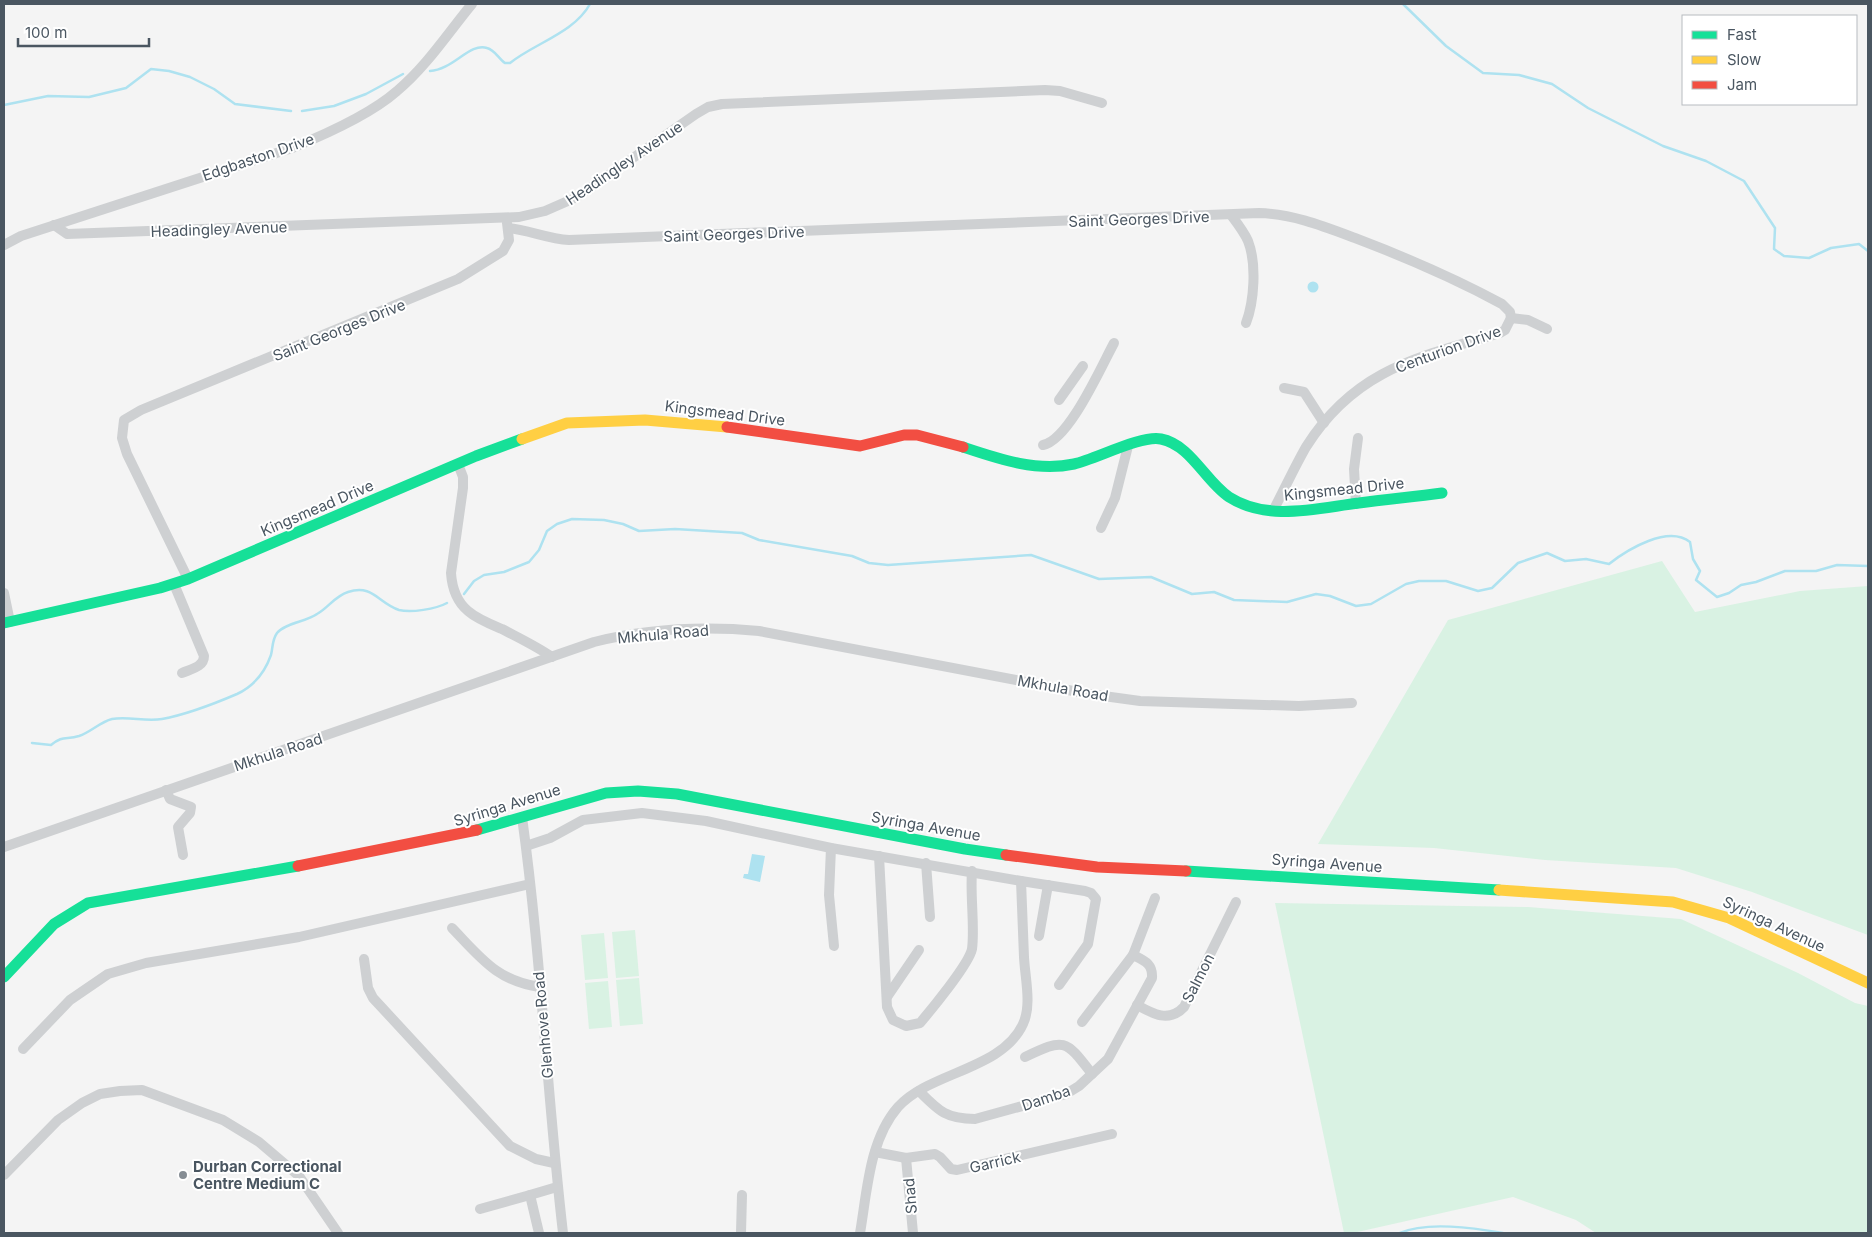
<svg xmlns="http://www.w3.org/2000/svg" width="1872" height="1237" font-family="Inter,sans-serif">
<rect width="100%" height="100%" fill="#f4f4f4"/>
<g fill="#d9f2e3">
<path d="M1662 561 1695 612 1800 591 1868 586V935L1752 892 1676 868 1545 860 1434 848 1318 844 1448 620Z"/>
<path d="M1275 903 1528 907 1681 919 1798 973 1855 1003 1868 1006V1233H1596L1576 1220 1513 1197 1353 1233H1344Z"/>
<path d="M635 930 639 976 616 978 612 932Z"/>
<path d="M604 933 608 978 585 980 581 935Z"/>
<path d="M639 978 643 1024 620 1026 616 980Z"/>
<path d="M608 981 612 1027 589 1029 585 983Z"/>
</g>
<g fill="#aee2f0">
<circle cx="1313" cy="287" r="5.5"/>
<path d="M752 854 765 856 760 882 743 878 744 874H748Z"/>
</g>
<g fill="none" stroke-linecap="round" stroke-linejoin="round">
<g stroke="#aee2f0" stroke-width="2.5">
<path d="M1403 4 1446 46 1483 73 1519 75 1552 84 1588 108 1663 146 1706 161 1744 181 1775 228 1774 249 1784 256 1809 258 1831 248 1859 244 1868 251"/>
<path d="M430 71C453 70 470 42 487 48 495 50 499 59 505 63H510C535 43 574 33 590 4"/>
<path d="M4 105 48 96 89 97 126 88 151 69 169 71 190 77 214 89 235 104 291 111"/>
<path d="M302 111 334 106 366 94 403 74"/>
<path d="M464 594 474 581 484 575 504 572 529 562 539 550 547 531 557 524 572 519 604 520 623 524 639 531 675 529 742 533 759 540 852 556 869 563 888 565 1031 555 1099 579 1151 577 1192 594 1214 592 1234 600 1287 602 1316 594 1330 596 1356 606 1371 604 1406 584 1419 581H1446L1478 591 1492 588 1518 563 1547 553 1565 561 1586 559 1609 564C1628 549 1668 525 1690 542L1693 559 1700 571 1696 580 1717 597 1729 593 1741 585 1756 582 1785 571H1816L1837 565 1868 566"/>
<path d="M32 743 51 745C63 735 66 740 79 736 91 732 100 722 112 719 129 716 145 722 162 719 184 715 216 703 237 694 254 686 265 672 271 655 273 647 272 640 277 633 285 623 306 622 317 614 328 608 335 596 348 592 373 584 378 603 399 610 411 613 436 609 447 603"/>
<path d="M1400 1233C1427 1221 1474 1228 1503 1233"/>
</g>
<g stroke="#ced0d2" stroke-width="10">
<path d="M1231 215C1237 223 1244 232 1248 241 1257 264 1254 302 1246 323"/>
<path d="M54 225 67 234 519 217 545 211 577 197 696 114 708 107 722 104 1045 90 1060 91 1102 103"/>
<path d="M508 228C529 230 548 239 569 240L1259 213C1293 214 1323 226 1355 238 1405 257 1454 278 1502 304L1510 312 1511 318"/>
<path d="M4 245 21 236 292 148C324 135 371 114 397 91 426 67 448 33 472 4"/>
<path d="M1511 318 1528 320 1547 329"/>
<path d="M1284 388 1304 392 1324 423"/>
<path d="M1059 400 1083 366"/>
<path d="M1043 445C1069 440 1101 367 1114 343"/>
<path d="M458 464 463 477V488L451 573C452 588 456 601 468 611 477 619 490 624 502 629 519 638 536 646 552 657"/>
<path d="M1356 504 1354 469 1358 438"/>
<path d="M1273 511C1284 490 1294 468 1306 447 1355 369 1419 357 1500 333L1505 330 1511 318"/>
<path d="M1101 528 1115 498 1128 446"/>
<path d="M188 579 127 454 122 438 124 420 141 410 458 279 503 251 509 240 507 223"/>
<path d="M174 584 204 656C204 667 191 669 182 673"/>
<path d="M4 593 10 622"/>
<path d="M166 790 170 799 191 807 190 813 178 827 183 855"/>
<path d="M522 817C541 955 547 1095 563 1233"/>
<path d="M526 846 550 838 583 820 642 813 706 821 831 848 1021 881"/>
<path d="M4 847 594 642C646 629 705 626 759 631L1089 694 1140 701 1299 706 1352 703"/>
<path d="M831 848 829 895 834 946"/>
<path d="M879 856 887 1007 893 1020 906 1026 920 1023C931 1010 969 964 972 949 975 927 970 896 972 871"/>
<path d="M926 863 930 917"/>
<path d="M452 928C481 958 497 981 540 987"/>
<path d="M1039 936 1048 885"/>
<path d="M1133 955 1155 898"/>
<path d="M364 959 368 988 373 998 510 1146 536 1159 554 1163"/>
<path d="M887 997 919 950"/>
<path d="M1137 1005C1153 1014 1169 1023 1184 1007L1236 902"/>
<path d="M23 1049 70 1000 108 974 146 963 299 937 530 884"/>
<path d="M1025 1057C1065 1038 1065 1039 1092 1074"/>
<path d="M919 1091C939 1111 946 1119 975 1119L1066 1094 1079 1086 1108 1059 1152 978C1153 964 1145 961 1133 955L1082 1022"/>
<path d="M875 1152 906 1158 935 1154 940 1157 951 1169 957 1170 1112 1134"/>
<path d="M906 1158 913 1233"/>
<path d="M4 1175 58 1120 82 1103 100 1094 120 1091 142 1090 223 1120 259 1142 299 1176 338 1233"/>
<path d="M480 1209 530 1195"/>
<path d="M539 1233 530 1195 557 1187"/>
<path d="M741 1233 742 1195"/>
<path d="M860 1233C867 1193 869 1140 898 1107 929 1072 1002 1070 1023 1024 1032 1005 1025 978 1024 957 1023 931 1022 906 1021 881L1085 891 1091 893 1096 899 1088 944 1059 985"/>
</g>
<g stroke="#16e098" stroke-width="11">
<path d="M963 447C999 459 1036 472 1074 464 1096 459 1141 435 1161 439 1191 445 1205 481 1229 497 1268 522 1317 508 1359 503 1387 499 1414 497 1442 493"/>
<path d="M4 623 160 588 188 579 476 456 522 439"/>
<path d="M477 830 606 793 638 791 677 794 965 849 1006 855"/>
<path d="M1186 871 1499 890"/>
<path d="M4 977 54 924 88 903 298 866"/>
</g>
<g stroke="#ffcf43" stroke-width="11">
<path d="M522 439 567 423 645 420 727 427"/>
<path d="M1499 890 1673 902 1729 918 1868 983"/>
</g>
<g stroke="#f24e42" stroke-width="11">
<path d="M727 427 860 446 904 435H917L963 447"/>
<path d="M1006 855 1097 867 1186 871"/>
<path d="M298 866 477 830"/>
</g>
</g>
<circle fill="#868d94" stroke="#fff" stroke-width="2" cx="183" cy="1175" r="5"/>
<g text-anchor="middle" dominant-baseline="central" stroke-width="4" stroke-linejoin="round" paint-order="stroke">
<g font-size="15" fill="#4a5661" stroke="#fff">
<text transform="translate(258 157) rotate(-19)">Edgbaston Drive</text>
<text transform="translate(624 163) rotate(-34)">Headingley Avenue</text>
<text transform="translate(1139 219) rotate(-2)">Saint Georges Drive</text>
<text transform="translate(219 229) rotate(-2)">Headingley Avenue</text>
<text transform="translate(734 234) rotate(-2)">Saint Georges Drive</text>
<text transform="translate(339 330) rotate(-22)">Saint Georges Drive</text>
<text transform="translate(1448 349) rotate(-20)">Centurion Drive</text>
<text transform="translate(725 413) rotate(7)">Kingsmead Drive</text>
<text transform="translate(1344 489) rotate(-6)">Kingsmead Drive</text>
<text transform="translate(317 508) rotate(-23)">Kingsmead Drive</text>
<text transform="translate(663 634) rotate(-5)">Mkhula Road</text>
<text transform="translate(1063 688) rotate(10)">Mkhula Road</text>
<text transform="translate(278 752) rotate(-18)">Mkhula Road</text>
<text transform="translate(507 805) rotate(-17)">Syringa Avenue</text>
<text transform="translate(926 826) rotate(10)">Syringa Avenue</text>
<text transform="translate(1327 863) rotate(4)">Syringa Avenue</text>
<text transform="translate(1774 924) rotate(25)">Syringa Avenue</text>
<text transform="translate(1198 978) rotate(-63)">Salmon</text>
<text transform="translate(543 1025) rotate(-95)">Glenhove Road</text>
<text transform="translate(1046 1098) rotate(-19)">Damba</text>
<text transform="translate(995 1162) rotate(-13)">Garrick</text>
<text transform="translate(910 1196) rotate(-95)">Shad</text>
</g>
<g font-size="15" font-weight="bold" fill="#4a5661" stroke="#fff" text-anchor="start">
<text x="193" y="1166">Durban Correctional<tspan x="193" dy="17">Centre Medium C</tspan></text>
</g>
</g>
<rect width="1872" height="1237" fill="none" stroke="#4a5661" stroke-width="10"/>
<rect x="1682" y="15" width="175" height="90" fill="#ffffff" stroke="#b7bbc0"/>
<rect x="1692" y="31" width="25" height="8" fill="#16e098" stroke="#b7bbc0"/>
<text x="1727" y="40" font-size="15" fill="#4a5661">Fast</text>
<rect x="1692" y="56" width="25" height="8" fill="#ffcf43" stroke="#b7bbc0"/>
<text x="1727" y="65" font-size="15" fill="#4a5661">Slow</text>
<rect x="1692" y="81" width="25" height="8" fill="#f24e42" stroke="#b7bbc0"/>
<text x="1727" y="90" font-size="15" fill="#4a5661">Jam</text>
<path d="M18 38v8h131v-8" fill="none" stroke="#4a5661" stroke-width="2.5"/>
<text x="25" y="38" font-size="15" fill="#4a5661" stroke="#ffffff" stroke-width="4" paint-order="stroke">100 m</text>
</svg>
